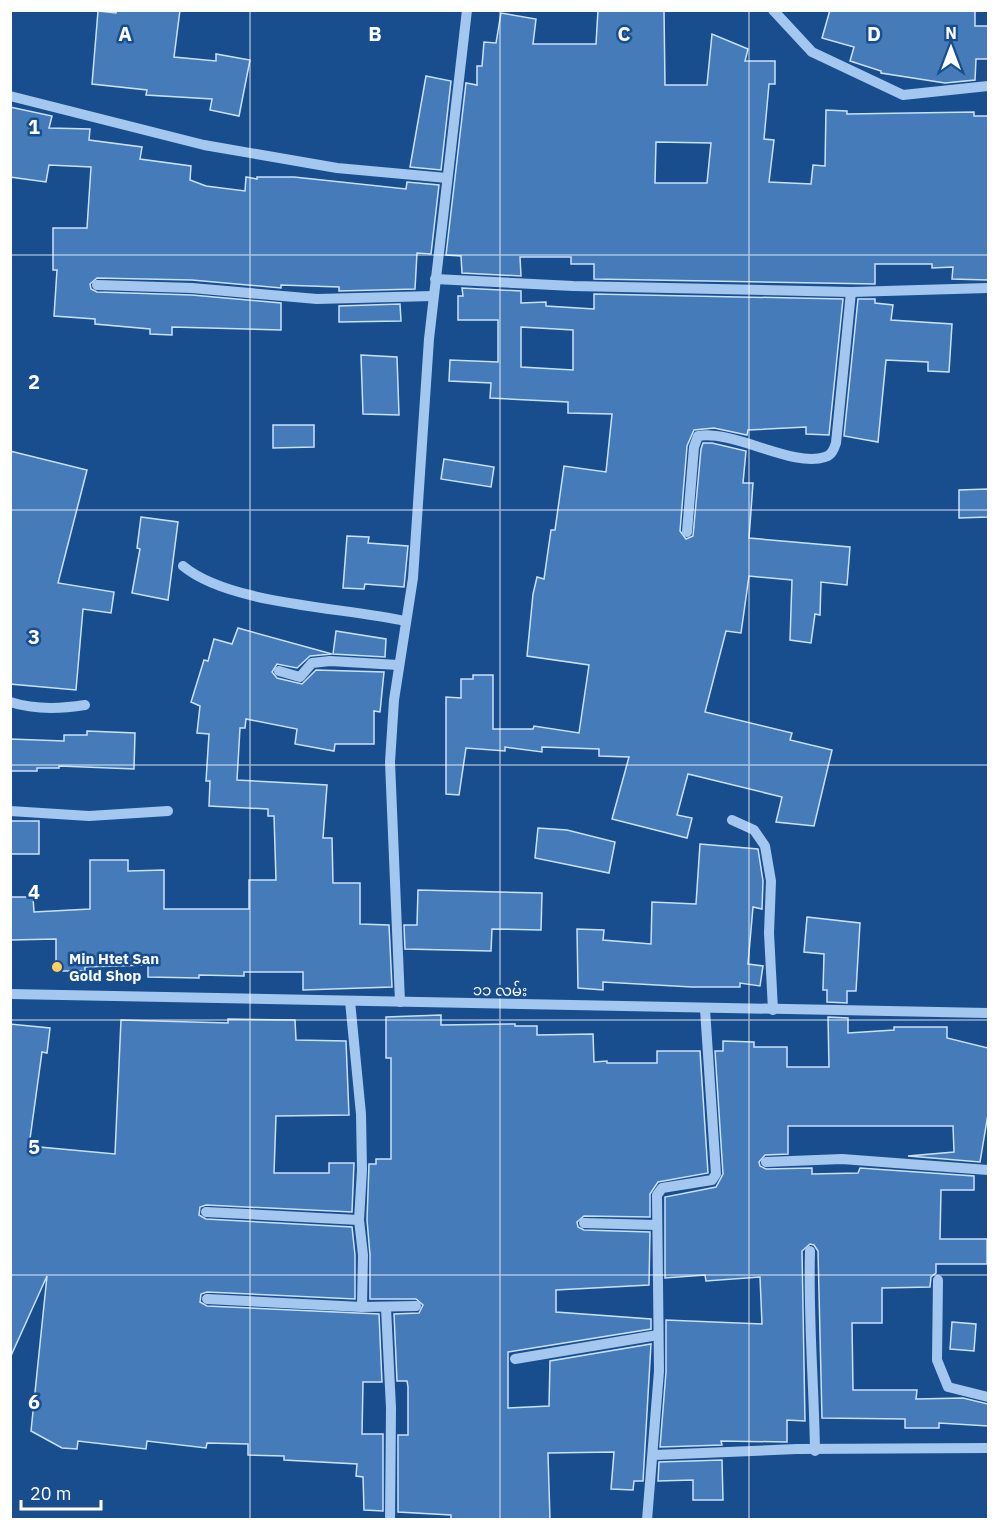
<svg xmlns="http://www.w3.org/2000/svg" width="999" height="1530" font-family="'IBM Plex Sans','Noto Sans Myanmar',sans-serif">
<rect width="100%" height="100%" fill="#184e8e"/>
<g fill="#447bb8" stroke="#cae1fb" stroke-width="1.5" fill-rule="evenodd">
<path d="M117 10H180L174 57 216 61V54L250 60 239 116 210 110 212 99 146 95 147 90 92 84 98 11 116 13Z"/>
<path d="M598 10H664L665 85H707L712 34 748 49 745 61H775V84H769L764 139 774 140 769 182 811 184 813 165 825 166 826 110 847 111V114L974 112V116H988V280L952 279 953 267 932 268V264H875V284L594 279V264H571V257H520L521 276 462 273 461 256 446 255 466 83 477 85V66H482L484 42 496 43 501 13 536 19 533 44H596ZM656 142 711 143 707 183H655Z"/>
<path d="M830 10H975V26H988V59H976L975 80 945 83 881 73V71L850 61 854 47 822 38Z"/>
<path d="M426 76 451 81 441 170 410 167Z"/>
<path d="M10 107 52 116 49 128 90 129 89 140 142 147 140 159 191 166 190 180 206 186 245 191 246 177 257 179V177H294L406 189 407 182 439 185 431 254 417 253 415 289 339 291V287L281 285V288L192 280 97 278 90 284 91 289 97 292 192 295 281 303V330L172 327V335L150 334V329L95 324V319L54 316 57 270H53V228H87L91 167 49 165 46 182 10 177Z"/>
<path d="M462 288 521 291V303L546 302V306L594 309V294L843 299 829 435 806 434V427L748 430 747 435 714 428 694 430 687 446 680 531 686 539 693 536 701 449 703 443H712L746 451 743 483H753L749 538 850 547 847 585 821 582 820 615 815 614 811 643 790 640 792 580 749 576 741 633 726 631 705 712 792 733 790 740 832 750 814 826 776 822 782 797 688 774 677 815 692 818 687 838 612 819 629 757 599 756V749L542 747V752L505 747V751L466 748 459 795 446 794V697L461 698V679H473V675H493V729H533L534 726 579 733 589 665 527 656 533 594 537 577 544 579 551 530H555L564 466 606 472 612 414 568 413V402L490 398 491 383 449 381 450 360 498 362V320H458V296H463ZM521 327 573 330V370L521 367Z"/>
<path d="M858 299H875V303L893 305 891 320 952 324 949 372 928 371V362L886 360 878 442 844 436Z"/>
<path d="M400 304 401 321 339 322V306Z"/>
<path d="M361 355 397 357 399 415 363 414Z"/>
<path d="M273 425H314V447L273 448Z"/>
<path d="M10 451 87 470 58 583 114 592 111 613 83 609 76 690 10 684Z"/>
<path d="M444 459 494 467 491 487 441 479Z"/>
<path d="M988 489V517L959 518V490Z"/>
<path d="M141 517 178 522 168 600 132 593 140 549 137 548Z"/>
<path d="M347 536 369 537 368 543 408 546 404 587 365 584 364 589 343 588Z"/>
<path d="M238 628 332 654 310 656 297 668 277 664 272 672 277 678 302 684 316 670 384 672 380 712 374 711V744H335L334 751 295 744 297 729 246 719 245 728H240L237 780 327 785 323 838H332L333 883H360V924L389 925 392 987 303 990V972H244V976L199 975V978L148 977V965L85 967V971H56V939L10 940V897H33L34 912 90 909V860H128V871L164 870V909H249V880H276L274 816H268V809L209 806 210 781H206L209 734 197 733 200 706 191 702 204 660 208 661 214 639 232 644Z"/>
<path d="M336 631 386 639 385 657 333 654Z"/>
<path d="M87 731 135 733 134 769 59 766V768H37V771H10V739L64 741V735H87Z"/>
<rect x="10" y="821" width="29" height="33"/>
<path d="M538 828 567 830 615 842 609 873 535 858Z"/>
<path d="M700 844 758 849 763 881 762 909 753 907 748 964 763 966 760 986 740 983V987H692L603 982V990L578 988 577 929 604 930 603 940 651 944 652 902 696 904Z"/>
<path d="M418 890 542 893 541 930 492 929 491 951 405 949 404 925H417Z"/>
<path d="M807 917 860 923 856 991H847V1003L827 1002V990H823L824 954 804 952Z"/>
<path d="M441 1015V1025L515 1024V1026H537V1035L593 1034 594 1062 607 1061V1063H657V1051H700L708 1173 658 1182 650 1194V1217L584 1216 577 1222 578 1227 584 1230 650 1232 649 1285 556 1290V1312L651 1319V1329L508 1352V1408L549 1406 550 1361 651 1344 643 1481H634L633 1490 611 1489 614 1452 548 1453 550 1520H451V1515L398 1512V1435H408V1387L407 1381H397L394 1314 419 1313 423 1305 416 1299H370V1255L367 1220 369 1164H376V1159H391V1058H386V1017Z"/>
<path d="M828 1017 848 1018V1033L894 1030V1027H947V1038L988 1048V1114L980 1162 908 1156 954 1152 953 1126H788V1154L765 1155 759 1162 760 1166 766 1169 812 1168V1174L858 1173 860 1168 974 1176V1190H941L940 1239H987V1264H936V1273L931 1277 930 1287 882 1288V1323H852L853 1390H917L916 1399 963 1398 988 1404V1426L939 1423V1428H905V1419L822 1418 818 1251 814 1245 810 1244 802 1251 805 1421 787 1420V1442L721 1441 722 1445 660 1447 666 1372V1320L762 1324 760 1277 706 1281 705 1275 665 1278V1197L716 1187 723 1174 715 1051H723V1041L754 1042V1047H787V1067H829Z"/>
<path d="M228 1019 295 1020 296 1040 346 1041 349 1115 276 1116 274 1173H329V1163H354L352 1212 206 1205 200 1207 199 1215 206 1219 352 1227 355 1255V1299L207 1292 201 1294 200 1302 207 1306 379 1314 382 1382H363L362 1434H383V1511L364 1510 363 1477 356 1476 357 1464 284 1460V1456L248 1455V1444L207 1443 206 1448 147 1441 146 1449 78 1441 77 1449 62 1448 31 1431 47 1276 10 1358V1024L50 1028 47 1053 42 1052 29 1146 115 1154 121 1020 228 1023Z"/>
<path d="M952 1322 976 1324 974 1351 950 1349Z"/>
<path d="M722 1460 723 1500H693V1480L658 1481 659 1462Z"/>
</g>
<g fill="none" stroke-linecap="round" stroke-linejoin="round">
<g stroke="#a3c7ef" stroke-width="10">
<path d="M773 10 812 52 903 95 988 86"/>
<path d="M10 96 204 145 337 168 447 178"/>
<path d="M435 279 573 286 851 292 988 288"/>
<path d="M97 285 192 288 317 299 433 296"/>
<path d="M687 532 694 447 698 436C735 430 793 468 825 457 832 455 834 449 836 443L851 292"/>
<path d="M183 566C230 605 343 607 405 621"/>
<path d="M279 671 300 677 312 663 330 661 398 665"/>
<path d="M10 702C35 710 60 709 85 705"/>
<path d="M10 811 89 816 168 811"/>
<path d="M732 820 754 830 765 846 771 881 769 933 773 1010"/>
<path d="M10 994 988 1013"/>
<path d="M350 1001 361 1114 362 1170 359 1220 363 1255 362 1307"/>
<path d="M400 1002 390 762 394 700 413 578 429 339 467 10"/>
<path d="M766 1162 842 1159 988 1170"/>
<path d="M206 1212 359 1220"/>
<path d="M584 1223 656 1225"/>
<path d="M810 1251C808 1318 814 1384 815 1451"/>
<path d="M938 1280 937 1360 948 1387 988 1397"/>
<path d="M207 1299 362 1307 416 1306"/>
<path d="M386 1308 391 1408 390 1520"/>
<path d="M515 1359 658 1335"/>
<path d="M654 1455 797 1449 988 1448"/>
<path d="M647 1520 659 1371 657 1195 662 1188 712 1180 716 1174 705 1009"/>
</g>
</g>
<path fill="none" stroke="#fff" stroke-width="1.5" stroke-opacity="0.55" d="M250 10V1520M500 10V1520M749 10V1520M10 255H988M10 510H988M10 765H988M10 1020H988M10 1275H988"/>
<circle fill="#ffce61" stroke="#184e8e" stroke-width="2" cx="57" cy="967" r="6"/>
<g text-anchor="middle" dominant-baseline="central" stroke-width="5" stroke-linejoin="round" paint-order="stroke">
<g font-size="15" font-weight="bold" fill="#fff" stroke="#184e8e" text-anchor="start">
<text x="69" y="958">Min Htet San<tspan x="69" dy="17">Gold Shop</tspan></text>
</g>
<g font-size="15" fill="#fff" stroke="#184e8e">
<text transform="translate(500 990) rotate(1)">၁၁ လမ်း</text>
</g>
</g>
<g font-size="20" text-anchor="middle" font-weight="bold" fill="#fff" stroke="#184e8e" stroke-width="5" stroke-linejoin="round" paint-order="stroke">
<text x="125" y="41">A</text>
<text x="375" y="41">B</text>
<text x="624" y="41">C</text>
<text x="874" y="41">D</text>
<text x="34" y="134">1</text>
<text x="34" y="389">2</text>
<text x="34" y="644">3</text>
<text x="34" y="899">4</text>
<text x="34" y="1154">5</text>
<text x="34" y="1409">6</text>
</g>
<rect width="999" height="1530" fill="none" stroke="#ffffff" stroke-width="24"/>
<g transform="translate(951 48)" stroke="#184e8e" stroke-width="4.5" paint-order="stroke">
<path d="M0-4.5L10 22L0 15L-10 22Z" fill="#ffffff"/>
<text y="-9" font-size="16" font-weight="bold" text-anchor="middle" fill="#ffffff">N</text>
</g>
<path d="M21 1500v9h80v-9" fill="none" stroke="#ffffff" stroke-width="3"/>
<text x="30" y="1500" font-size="18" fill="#ffffff" stroke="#184e8e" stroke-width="4.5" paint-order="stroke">20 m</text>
</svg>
